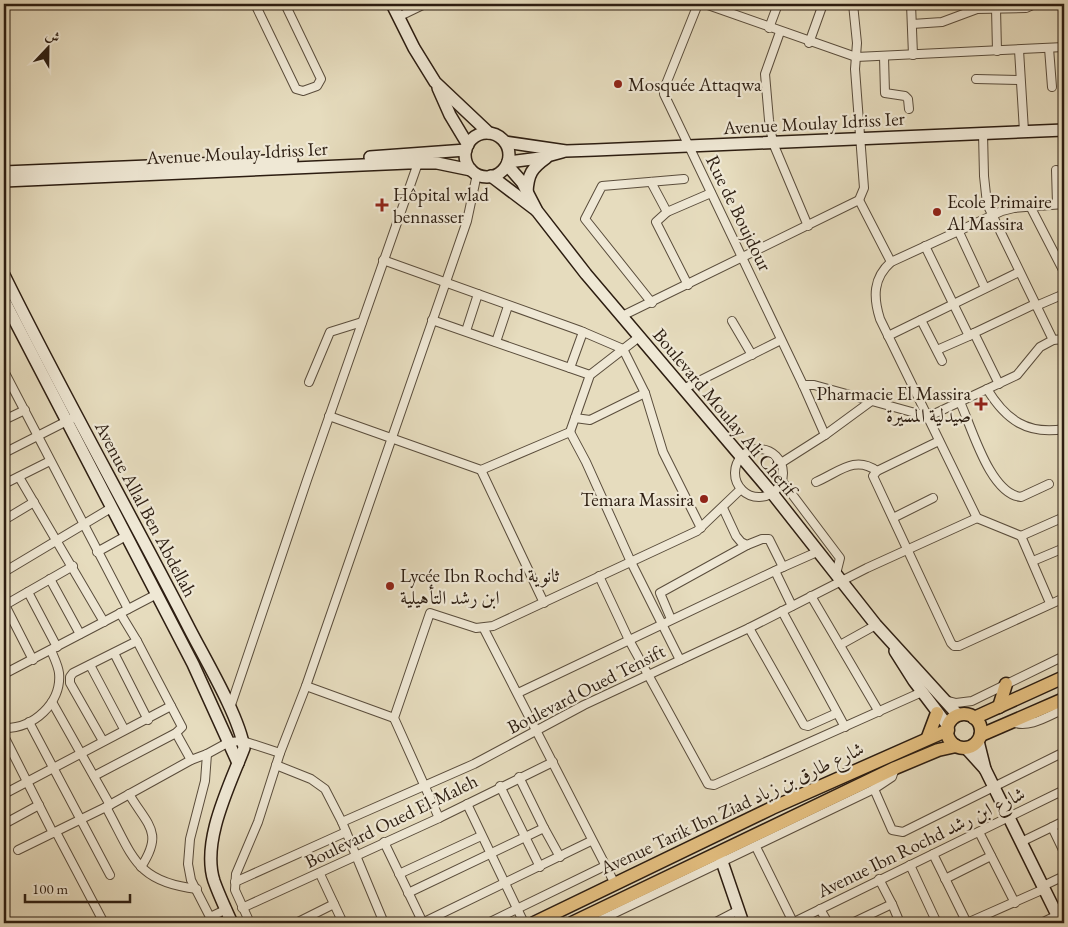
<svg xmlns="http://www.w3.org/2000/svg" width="1068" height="927" font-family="'EB Garamond',Amiri,serif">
<rect width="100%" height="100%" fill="#e6dcbe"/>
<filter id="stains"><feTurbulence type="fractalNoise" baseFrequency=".004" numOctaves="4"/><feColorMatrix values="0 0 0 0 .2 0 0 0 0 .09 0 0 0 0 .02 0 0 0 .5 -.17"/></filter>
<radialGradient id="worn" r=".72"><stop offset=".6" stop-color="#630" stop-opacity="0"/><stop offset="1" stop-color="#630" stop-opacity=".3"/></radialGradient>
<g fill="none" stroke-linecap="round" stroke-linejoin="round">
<g stroke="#5a4d3c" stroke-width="10">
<g id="street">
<path d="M255 4 296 89 303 91 317 86 321 79 285 4"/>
<path d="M698 4 664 89V94L803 385 825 435"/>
<path d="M705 4 856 57 1064 47"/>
<path d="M911 4 913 55"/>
<path d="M996 8 997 51"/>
<path d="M398 17 425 4"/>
<path d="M912 24 942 22 977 9 1026 8 1035 4"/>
<path d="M769 28 778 4"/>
<path d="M780 32 765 74 769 120 773 143 808 226"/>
<path d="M809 43 823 4"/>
<path d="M1049 48 1052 87"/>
<path d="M1019 50 1024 131"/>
<path d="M884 57 885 93 905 96 908 99 909 109"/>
<path d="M976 79 1020 80"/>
<path d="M983 133 984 176 987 204 1053 340"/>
<path d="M1056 170 1057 204"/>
<path d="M651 182 667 212"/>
<path d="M859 200 891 262"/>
<path d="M1030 206 1064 272"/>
<path d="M958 230 985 288"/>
<path d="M925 246 969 336 974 333 999 384"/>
<path d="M383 260 581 331 623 349 645 393 663 452 701 528"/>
<path d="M688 285 656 222 667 212 711 193"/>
<path d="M652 303 585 219 602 186 684 179"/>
<path d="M1036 306 1064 294"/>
<path d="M622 316 859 200 864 188 855 69 857 43 853 4"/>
<path d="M432 320 590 375"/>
<path d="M921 320 942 361"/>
<path d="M732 321 752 355"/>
<path d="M466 331 478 294"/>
<path d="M974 333 1035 304"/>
<path d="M888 336 1019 272"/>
<path d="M496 342 508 306"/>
<path d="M937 350 969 336"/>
<path d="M570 368 583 332"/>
<path d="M4 371 128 609"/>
<path d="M309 382 330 332 362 322"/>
<path d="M803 385H814L919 414 936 413 1017 375 1040 347 1053 340 1064 339"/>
<path d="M683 389 781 340"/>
<path d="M987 389C1006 420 1027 435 1064 429"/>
<path d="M960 402C972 428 990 494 1021 497L1049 484"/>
<path d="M329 416 481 470 570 432 590 375 639 337"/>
<path d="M575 418 590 420 645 393"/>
<path d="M4 420 25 410"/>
<path d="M570 432 586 462 631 562 680 660"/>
<path d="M939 441 877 471 873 476 951 643 954 646H959L1064 598"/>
<circle cx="759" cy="473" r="24"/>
<path d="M4 453 71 419"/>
<path d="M781 463 825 435 870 402"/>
<path d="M481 470 544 603"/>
<path d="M19 477 104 622"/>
<path d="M782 481 840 558 836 574"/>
<path d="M816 482C839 472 855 455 877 471"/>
<path d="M4 484 50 461"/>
<path d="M893 518 933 498"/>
<path d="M4 520 34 502"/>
<path d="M1021 536 1064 517"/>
<path d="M97 552 126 536"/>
<path d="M1033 561 1064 548"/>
<path d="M783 567 817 552"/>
<path d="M775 571 792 606"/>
<path d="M4 572 111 508"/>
<path d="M599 576 629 640 708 784 714 785 922 692"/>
<path d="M50 579 80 634"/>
<path d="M28 592 57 647"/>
<path d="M811 596 879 712"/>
<path d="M4 603 33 660"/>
<path d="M1050 603 1021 536 977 518 880 319C873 297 873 278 891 262L1002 211 1014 208 1064 204"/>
<path d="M5 605 73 566"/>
<path d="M782 611 845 727"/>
<path d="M671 619 660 593 747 545"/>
<path d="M749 628 804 725 808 726 837 713"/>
<path d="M484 629 615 884"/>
<path d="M840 645 876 625"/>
<path d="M114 653 148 720"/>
<path d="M90 665 124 729"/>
<path d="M4 674 157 594"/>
<path d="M306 686 394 718"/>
<path d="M518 693 783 567 769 539H762L747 545 741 542 736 536 723 508"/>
<path d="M945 700 956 703 972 701 1064 656"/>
<path d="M52 702 110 805"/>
<path d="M230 708 307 480 418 163"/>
<path d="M29 722 110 875"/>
<path d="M1012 722C1029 729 1048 716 1064 709"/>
<path d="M4 728C33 729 62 703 59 673 58 665 54 658 51 650"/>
<path d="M176 733 191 760"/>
<path d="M4 736 53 833"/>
<path d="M103 741 70 683V677L73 673 137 641"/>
<path d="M207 754 205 781 190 839 188 864 191 880 210 917 227 909"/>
<path d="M276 765 311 779 325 789 342 822 384 923"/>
<path d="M94 776 176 733 182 727 137 641 120 613"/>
<path d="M500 786 540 867"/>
<path d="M874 789 892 830 903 832 1064 752"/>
<path d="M4 794 171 706"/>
<path d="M129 794C148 826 164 832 141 867"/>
<path d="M467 804 524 923"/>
<path d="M106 807C133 856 135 882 197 889"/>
<path d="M439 818 394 718 430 613 476 628 493 626 697 531 741 489"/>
<path d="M1064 821 1052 827 1064 852"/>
<path d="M342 822 474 764 584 705 749 628 867 568 977 518"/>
<path d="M4 824 39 805"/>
<path d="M544 828 560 857"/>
<path d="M56 832 104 923"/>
<path d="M979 832 1015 903"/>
<path d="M384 842 423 923"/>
<path d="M1021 842 1052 827"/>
<path d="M756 847 793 922"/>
<path d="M18 850 106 807 191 760 207 754 229 742 243 741 280 753"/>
<path d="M933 854 967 923 1044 889"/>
<path d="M910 865 937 923"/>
<path d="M320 874 343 923"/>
<path d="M399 874 481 836"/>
<path d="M945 879 991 856"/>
<path d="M235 882 346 832"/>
<path d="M1043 886 1064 876"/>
<path d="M408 893 544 828 519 777"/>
<path d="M892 904 900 923"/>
<path d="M242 908 439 818 553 762"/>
<path d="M820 909 828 923"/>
<path d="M250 923 235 890 236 874 258 822 280 753 306 686 467 221 477 174"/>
<path d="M296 923 334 904"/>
<path d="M422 923 591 841"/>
<path d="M488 923 605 866"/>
<path d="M594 923 874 789 892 777 895 768"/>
<path d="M714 923 739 910"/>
<path d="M792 923 1064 790"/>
<path d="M852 923 892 904 879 879"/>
<path d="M1041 923 1064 912"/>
</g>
</g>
<g stroke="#2c1d11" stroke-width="14">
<g id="secondary">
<path d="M392 4 414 48 435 82 489 133"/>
<path d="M438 88 450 115 468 145"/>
<circle cx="487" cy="155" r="22"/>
<path d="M505 142 566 151 595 150 1064 130"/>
<path d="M370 157 466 150"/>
<path d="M508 162 540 158 562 152"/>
<path d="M507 165 522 182 537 211 586 274 772 493 876 625 958 715"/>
<path d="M4 172 292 160"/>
<path d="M491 176 536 210"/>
<path d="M4 181 408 163H437L471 170"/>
<path d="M527 192C528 174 532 168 546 158"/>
<path d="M4 275C62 393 127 507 187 624 203 656 239 715 244 748 230 785 201 841 214 881 219 895 226 910 232 923"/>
<path d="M4 300 193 664 238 763"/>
<path d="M895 651 914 681 948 726"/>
<path d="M978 741 985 769 1061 923"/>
<path d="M966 748 985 769"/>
<path d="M719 853 743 923"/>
</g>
</g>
<g stroke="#2c1d11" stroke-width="15">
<g id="primary">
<path d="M999 707 1006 684"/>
<circle cx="964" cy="731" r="17"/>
<path d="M974 718 1064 677"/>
<path d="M981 735 1064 699"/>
<path d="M928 737 937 713"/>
<path d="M534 923 772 808 948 730"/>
<path d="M572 923 895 768 938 750 956 746"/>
</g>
</g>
<use href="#street" stroke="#efe8d5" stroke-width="8"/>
<use href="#secondary" stroke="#efe8d5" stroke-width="11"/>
<use href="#primary" stroke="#e3be7f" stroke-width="12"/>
</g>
<g fill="#8f2418" stroke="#efe8d5" stroke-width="2">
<circle cx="618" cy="84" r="5"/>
<path d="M379.5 197.5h5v5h5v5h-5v5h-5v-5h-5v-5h5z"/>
<circle cx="937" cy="212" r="5"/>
<path d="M978.5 396.5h5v5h5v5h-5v5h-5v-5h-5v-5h5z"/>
<circle cx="704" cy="499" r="5"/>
<circle cx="390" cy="586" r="5"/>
</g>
<g text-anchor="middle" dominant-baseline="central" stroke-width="4.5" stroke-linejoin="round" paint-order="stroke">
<g font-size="19" fill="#2c1d11" stroke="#efe8d5" text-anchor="start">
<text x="628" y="84">Mosquée Attaqwa</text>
<text x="393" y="194">Hôpital wlad<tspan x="393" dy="22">bennasser</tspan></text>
<text x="947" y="201">Ecole Primaire<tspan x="947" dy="22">Al Massira</tspan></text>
<text x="971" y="393" text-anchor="end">Pharmacie El Massira<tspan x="971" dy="22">صيدلية المسيرة</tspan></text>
<text x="694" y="499" text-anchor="end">Temara Massira</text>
<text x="400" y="575">Lycée Ibn Rochd ثانوية<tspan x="400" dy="22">ابن رشد التأهيلية</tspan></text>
</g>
<g font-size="19" fill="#2c1d11" stroke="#efe8d5">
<text transform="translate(814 123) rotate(-3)">Avenue Moulay Idriss Ier</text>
<text transform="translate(237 153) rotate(-3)">Avenue Moulay Idriss Ier</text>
<text transform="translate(739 213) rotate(64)">Rue de Boujdour</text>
<text transform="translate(725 412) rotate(50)">Boulevard Moulay Ali Cherif</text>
<text transform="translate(146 509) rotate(62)">Avenue Allal Ben Abdellah</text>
<text transform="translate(586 689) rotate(-27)">Boulevard Oued Tensift</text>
<text transform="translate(732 808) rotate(-25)">Avenue Tarik Ibn Ziad شارع طارق بن زياد</text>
<text transform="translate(391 821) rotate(-26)">Boulevard Oued El-Maleh</text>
<text transform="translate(921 842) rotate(-26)">Avenue Ibn Rochd شارع ابن رشد</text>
</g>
</g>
<rect width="1068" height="927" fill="none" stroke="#e6dcbe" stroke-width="20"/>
<rect x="5" y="5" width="1058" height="917" fill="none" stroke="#2c1d11" stroke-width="2.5"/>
<rect x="10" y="10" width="1048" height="907" fill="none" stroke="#2c1d11"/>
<g transform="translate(48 48) rotate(22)" stroke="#efe8d5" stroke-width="4" paint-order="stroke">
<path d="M0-4L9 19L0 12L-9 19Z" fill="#2c1d11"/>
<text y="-8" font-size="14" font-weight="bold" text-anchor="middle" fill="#2c1d11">ش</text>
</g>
<path d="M25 894v8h105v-8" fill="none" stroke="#2c1d11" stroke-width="2.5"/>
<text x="32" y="894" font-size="15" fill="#2c1d11" stroke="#efe8d5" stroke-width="4" paint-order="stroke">100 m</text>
<rect width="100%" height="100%" filter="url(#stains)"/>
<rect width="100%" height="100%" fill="url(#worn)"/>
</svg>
